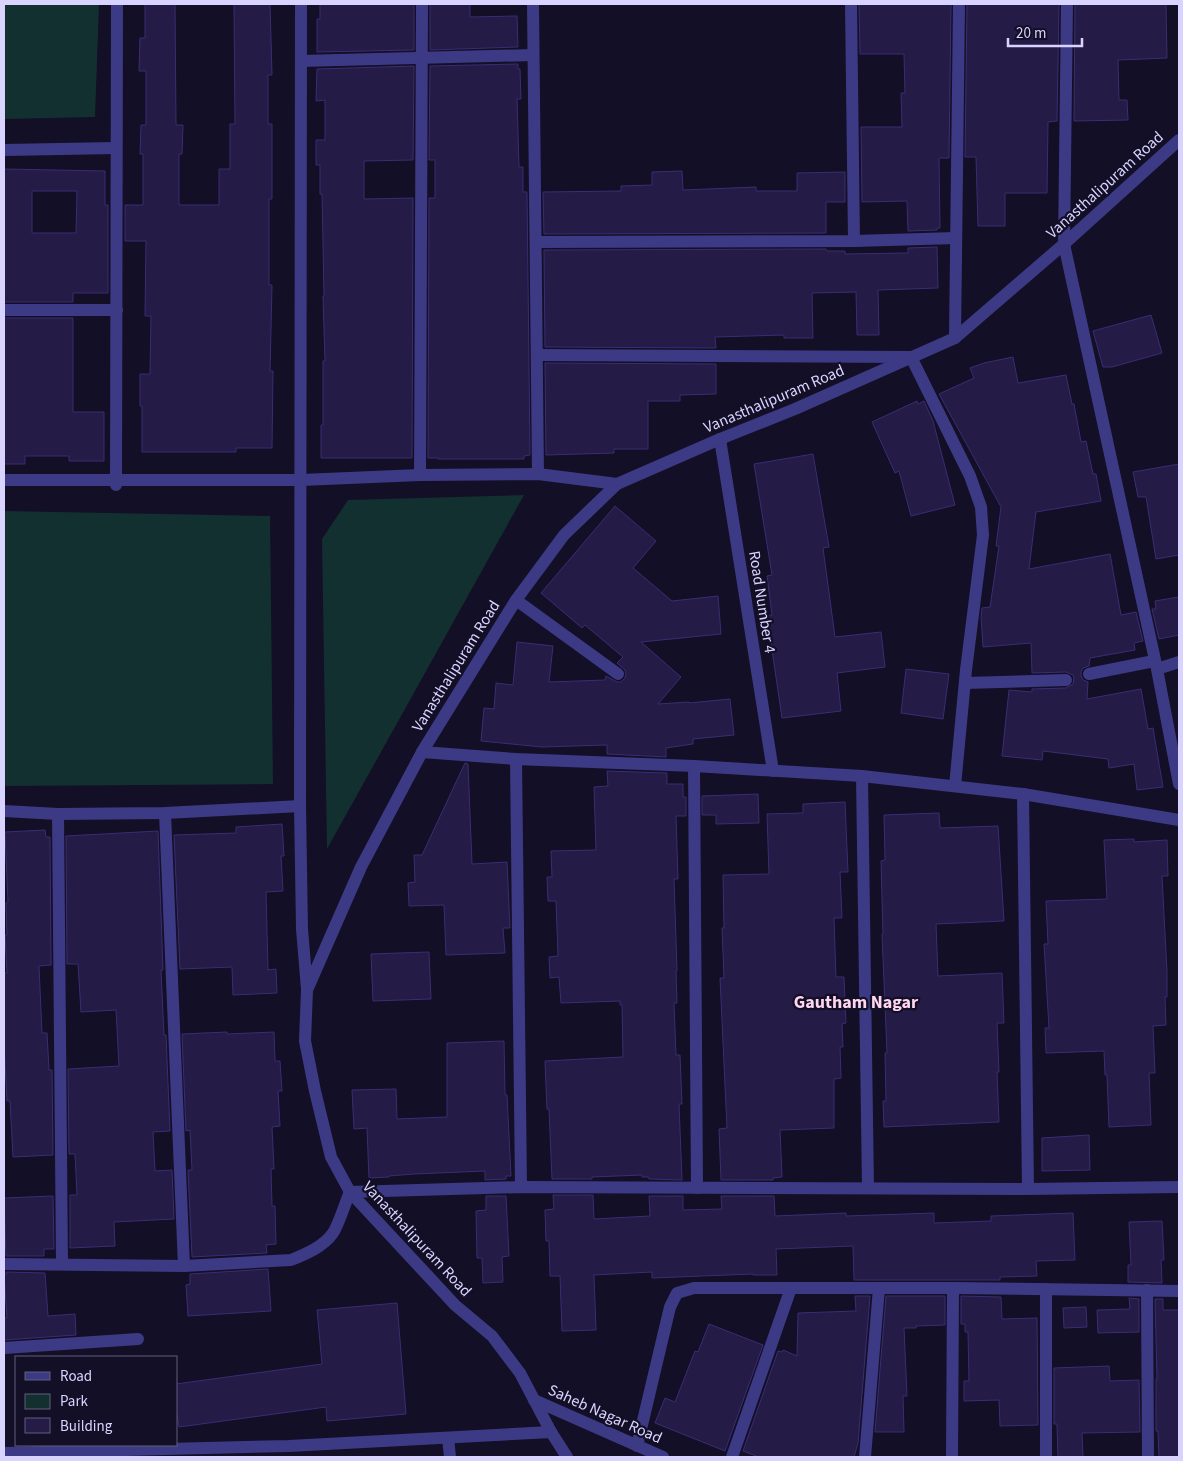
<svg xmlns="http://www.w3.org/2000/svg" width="1183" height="1461" font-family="'Source Sans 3',sans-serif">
<rect width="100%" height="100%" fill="#130f26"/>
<g fill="#12302f">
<path d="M4 4H99L95 117 4 119Z"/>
<path d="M524 495 327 849 322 539 348 500Z"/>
<path d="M4 511 270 516 273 784 4 786Z"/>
</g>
<g fill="#241b47" stroke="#3b2d73" fill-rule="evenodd">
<path d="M145 4H175L176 125H183L182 154H179V205H219V169H230V124H235L234 4H270L272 75H268V124H272V199H269V285H272L270 371H273L272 448H236V452H142V406H140V374H150L151 316H145L146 241H125V205H143V154H140L141 125H146V71H139L140 38H145Z"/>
<path d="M320 4H414V50L317 52V19H320Z"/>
<path d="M430 4H470V17L517 16 518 47 430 50Z"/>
<path d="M859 4H951L949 158H939L940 228H937V230L908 231 907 201 862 202 861 127H902L901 93H905L904 54H860Z"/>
<path d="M967 4H1059L1057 121 1048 122 1047 193H1005V226H978L976 157H965Z"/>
<path d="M1075 4H1166L1167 58 1118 60 1119 100H1127L1128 120 1074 121Z"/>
<path d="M518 64V69H520L521 99H517L519 167H523V192H527L530 455 524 456V459H438V458H428L429 198H435V160H429L430 66Z"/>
<path d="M414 66 413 160 364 161V199L413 198 412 458H321V425H323V361H325L323 296H324L322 194H320V165H316V140H325V100L316 101 317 69Z"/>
<path d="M4 169 105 171V205H108V293H73V302H4ZM32 191H77L76 233H32Z"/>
<path d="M682 171 683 190 756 187V191H797V173L845 172V202H826V233L544 234 543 192 621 191V186L652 185V172Z"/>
<path d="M937 247 938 288 878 290 879 335H857L856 292 812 293 813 338H784V335L715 337 716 348 545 347 544 250 826 249 827 251H845V254L908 253V248Z"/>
<path d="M1151 315 1162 353 1112 367H1103L1093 331Z"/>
<path d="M4 318H73V412H104V461H69V456H25V464H4Z"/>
<path d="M1013 357 1018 383 1066 375 1072 404H1074L1081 442 1086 441 1093 474H1096L1101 501 1036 512 1029 569 1110 554 1121 615 1136 612 1143 641 1134 643 1135 650 1090 658 1089 666 1083 668 1081 672V676L1083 680 1088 682 1087 699 1141 689 1148 729 1153 728 1163 787 1137 790 1134 764 1109 768 1108 759 1043 751 1042 760 1002 756 1009 690 1032 692V689L1066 688 1073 684 1074 679 1073 675 1066 672 1032 673 1031 643 983 647 981 617 982 608 990 607 999 546H996L1001 507 939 394 974 378 970 368 984 363Z"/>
<path d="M545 363 716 364V394L680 395V401H648V449H614V453L546 455Z"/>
<path d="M917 401 918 404 924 401 933 421 955 505 911 516 899 471 895 473 872 422Z"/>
<path d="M813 454 829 547 823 548 835 637 881 632 885 667 837 673 841 711 782 718 767 616 772 615 767 576 772 575 754 464Z"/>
<path d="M1179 464V555L1156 559 1146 497H1138L1133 472Z"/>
<path d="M615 506 656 541 633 568 672 601 718 596 721 634 641 642 681 677 658 704 689 702V703L730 699 734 735 693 739V744L666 748V757L607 754V745L542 747 481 741 484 708 494 709 496 683 513 685 517 642 553 646 549 682 605 680 606 676 617 682H621L625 678 626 674 625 670 617 663 623 657 585 625 582 628 541 593Z"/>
<path d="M1179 597V635L1159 639 1152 609H1156L1155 601Z"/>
<path d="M906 669 949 674 943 719 901 713Z"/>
<path d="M465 763 468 764 472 864 507 862 510 928H503L505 953 446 955 444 905 409 906 408 883 415 882 414 855H422Z"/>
<path d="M607 771 667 773V784H683V797H686V816H676L678 879H674L677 971H676L677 1003H674L676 1055H680L682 1104H679L682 1180 649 1179 648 1177H642V1175L592 1177V1179H552L549 1109H547L545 1061 623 1057 622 1005H620V1001L561 1003 559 977 550 978 549 957 558 956 556 901H548L547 877H552L551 851 596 850 594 787 608 786Z"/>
<path d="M758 794 759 823 716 824V815H702V796Z"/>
<path d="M845 802 848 872H840L842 918H834L836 977H844L846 1023 842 1024 843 1047H840L841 1078 834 1079V1128L780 1130 782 1177 773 1178V1180H721L719 1129 727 1128 720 978H724L722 928H724L723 875 769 874 767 814 803 813V804Z"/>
<path d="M939 813 940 828 998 826 1004 921 936 924 938 976 1002 973 1004 1023H997L999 1072H997L999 1122 884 1127 883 1101H886L885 1053H887L882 934H883L881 861 885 860 884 815Z"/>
<path d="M282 824 284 856H281L283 891 266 892 268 970 276 969 277 993 233 995 232 967 180 969 174 835 236 833V827Z"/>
<path d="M45 830 46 837H50L51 965 39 966 42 1033H47L49 1070H52L53 1155 13 1157 10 1101H7L4 1044V973H7L5 935H7L6 903 8 902 5 832Z"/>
<path d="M158 831 163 970H161L164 1035H166L170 1131 153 1132 155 1171 172 1170 174 1219 114 1222 115 1246 70 1248V1195H77L75 1154H69L68 1069 119 1066 116 1010 81 1012 78 964H67L66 836Z"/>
<path d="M1134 839V842L1167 840 1168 876H1162L1167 972V997H1165L1166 1025 1153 1026 1155 1073H1149L1151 1125 1109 1127 1107 1075H1105L1104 1051 1046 1053 1045 1028H1049L1044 944H1048L1046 901 1107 899 1104 840Z"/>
<path d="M429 952 431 999 373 1001 371 954Z"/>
<path d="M227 1032V1034L274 1032 275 1061H280L282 1091H278L280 1126 272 1127 274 1169H271L272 1206H275L276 1244 266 1245 267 1253 192 1257 188 1170H192L190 1130 186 1131 182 1034Z"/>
<path d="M504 1041 505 1095H507L511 1176H506V1179L485 1180V1171L414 1174 389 1176V1177L369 1178 367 1128 354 1129 352 1090 396 1089 397 1119 447 1117V1043Z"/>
<path d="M1089 1135 1090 1170 1042 1171V1138Z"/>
<path d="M553 1195H593L594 1219 650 1216 649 1196H683V1210L722 1209 721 1196H774L775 1216 846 1213V1216L934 1213V1223L991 1221V1216L1073 1213 1075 1260 1036 1261 1037 1276 1000 1277V1280H854L853 1246 776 1249 777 1275H753V1274L652 1278V1272L594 1275 596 1330 562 1331 560 1276H550L549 1241H546L545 1210 554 1209Z"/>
<path d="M53 1196 54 1249H44V1256H6L4 1198Z"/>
<path d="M486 1196H506L509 1256 502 1257 503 1282 483 1283 482 1258H477L476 1211 486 1210Z"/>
<path d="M1162 1221 1164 1260H1161L1162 1283 1128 1282V1265H1131L1129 1222Z"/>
<path d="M268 1269 271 1311 188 1316 186 1285 190 1284V1274Z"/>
<path d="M6 1272 45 1273 48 1316 75 1314 76 1335 4 1340V1318H7L4 1274H7Z"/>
<path d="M855 1296H870L858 1443 854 1457H759L743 1451 778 1351 782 1352 783 1350 797 1356 798 1313 856 1311Z"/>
<path d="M886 1296H945V1325L916 1326V1328H904L907 1396H903L904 1432H875Z"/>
<path d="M961 1296 1001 1297 1002 1319 1037 1318 1038 1425 1000 1426 999 1400 964 1401V1381H969L968 1332H965V1324H961Z"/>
<path d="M1129 1298 1139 1299V1332L1098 1333 1097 1310 1130 1309Z"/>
<path d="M1155 1299H1163V1310H1179V1457H1159L1158 1431H1156V1379H1157Z"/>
<path d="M397 1303 406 1414 327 1421 326 1407 179 1427 176 1410V1384L322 1364 317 1310Z"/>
<path d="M1086 1307 1087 1327 1064 1328 1063 1308Z"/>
<path d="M709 1324 763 1345 725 1451 655 1423 665 1398 675 1402 695 1351 698 1352Z"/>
<path d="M1109 1366 1110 1381 1139 1380 1140 1432 1082 1433 1083 1457H1058L1057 1424H1054V1368Z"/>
</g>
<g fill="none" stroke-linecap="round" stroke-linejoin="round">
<g stroke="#3d3a85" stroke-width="12">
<path d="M301 4 300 806 302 929 307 989"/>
<path d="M533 4 538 474"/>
<path d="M851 4 854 241"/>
<path d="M1067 4 1064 244 1157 669 1179 784"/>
<path d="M301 61 533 55"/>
<path d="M4 150 116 148"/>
<path d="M536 242 854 241 956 238"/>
<path d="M4 310H117"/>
<path d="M955 338 959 4"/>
<path d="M537 355 911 357 970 476 981 507 983 535 966 670 955 786"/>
<path d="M720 439 773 771"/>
<path d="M420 475 422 4"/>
<path d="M4 480H301L420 475 538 474 617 484"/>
<path d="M116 485 117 4"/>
<path d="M516 600 618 674"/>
<path d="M1157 669 1179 662"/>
<path d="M1089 674 1154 661"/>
<path d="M965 683 1066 680"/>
<path d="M422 752 516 759 694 766 862 776 1023 794 1179 820"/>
<path d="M516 759 521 1187"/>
<path d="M694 766 697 1188"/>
<path d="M862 776 868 1188"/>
<path d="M1023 794 1028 1189"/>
<path d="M4 811 58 814 165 813 300 806"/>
<path d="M165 813 184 1266"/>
<path d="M58 814 62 1264"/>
<path d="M4 1264 184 1266 291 1260C306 1254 323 1247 333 1233 339 1224 345 1203 350 1192L521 1187 1028 1189 1179 1187"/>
<path d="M1046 1289V1457"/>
<path d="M1147 1290 1148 1457"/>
<path d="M4 1348 138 1339"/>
<path d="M534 1400 663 1457"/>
<path d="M448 1438 450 1457"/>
<path d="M637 1446 670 1307 677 1293 694 1288H953L1179 1291"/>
<path d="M4 1453 289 1446 551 1432"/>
<path d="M567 1457 551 1432 520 1373 492 1336 455 1305 350 1192 331 1157 315 1091 305 1041 307 990 361 867 422 752 516 600 564 535 617 484 720 439 795 409 955 338 1064 244 1179 140"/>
<path d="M732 1457 791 1288"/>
<path d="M865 1457 879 1288"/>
<path d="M952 1457 953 1288"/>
</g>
</g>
<g text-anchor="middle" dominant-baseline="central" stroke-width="4.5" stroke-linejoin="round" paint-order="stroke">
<g font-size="16" fill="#d9d4ff" stroke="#130f26">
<text transform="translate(1105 185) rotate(-42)">Vanasthalipuram Road</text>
<text transform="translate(774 399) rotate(-23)">Vanasthalipuram Road</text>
<text transform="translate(762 602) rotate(81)">Road Number 4</text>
<text transform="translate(456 666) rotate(-58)">Vanasthalipuram Road</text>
<text transform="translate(417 1239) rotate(47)">Vanasthalipuram Road</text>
<text transform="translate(605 1414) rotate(24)">Saheb Nagar Road</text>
</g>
<g font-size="18" font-weight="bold" fill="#ffd6f0" stroke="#130f26">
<text x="856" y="1002">Gautham Nagar</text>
</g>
</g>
<rect width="1183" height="1461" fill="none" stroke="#d9d4ff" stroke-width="10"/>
<rect x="15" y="1356" width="162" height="90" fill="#130f26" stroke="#625e7d"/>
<rect x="25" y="1372" width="25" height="8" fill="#3d3a85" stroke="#625e7d"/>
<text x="60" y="1381" font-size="15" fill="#d9d4ff">Road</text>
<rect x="25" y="1394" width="25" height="15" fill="#12302f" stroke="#625e7d"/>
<text x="60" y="1406" font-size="15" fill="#d9d4ff">Park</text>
<rect x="25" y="1418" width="25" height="15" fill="#241b47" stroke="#625e7d"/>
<text x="60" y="1431" font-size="15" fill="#d9d4ff">Building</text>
<path d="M1008 38v8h74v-8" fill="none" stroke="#d9d4ff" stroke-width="2.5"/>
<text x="1016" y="38" font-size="15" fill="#d9d4ff" stroke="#130f26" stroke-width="4" paint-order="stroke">20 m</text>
</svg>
